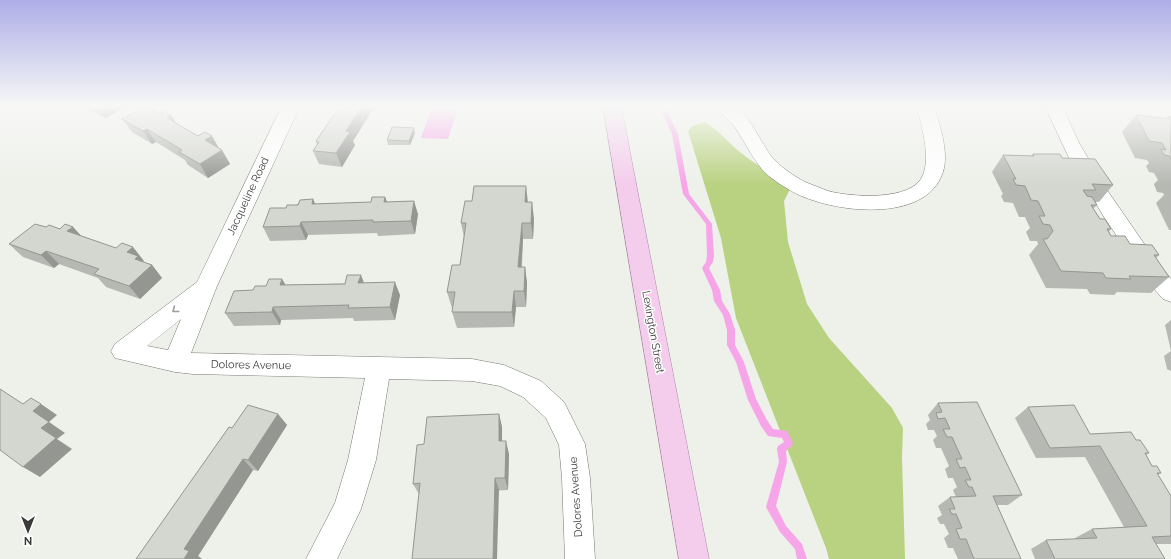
<svg xmlns="http://www.w3.org/2000/svg" width="1171" height="559" font-family="Raleway,sans-serif">
<rect width="100%" height="100%" fill="#eef0ea"/>
<path fill="#b9d281" d="M705 122C720 131 731 146 745 156 760 168 776 173 791 187L784 201 788 242 807 304 829 338 892 408 903 428 902 457 905 559H829L826 548 736 318 721 238 688 131 692 126Z"/>
<path fill="#f7a5e9" d="M432 106H459L448 139 421 138Z"/>
<g fill="none" stroke-linecap="round" stroke-linejoin="round">
<path fill="#f7a5e9" fill-rule="evenodd" d="M664 109 667 111 678 134 689 194 712 224 714 256 713 262 709 268 720 290 722 301 730 314 735 330V345L744 362 756 399 767 420 773 429 787 431 793 443 792 446 786 451 787 462 776 506 786 526 802 544 807 559H797L795 549 780 532 766 507 779 462 777 449 778 446 784 442 782 438 768 436 761 426 748 400 736 362 727 345V330L723 315 714 301 712 290 702 268 706 262 707 256 706 224 683 194 672 134 661 111Z"/>
<g stroke="#767873" stroke-width="1">
<g id="street">
<path d="M282 106H300L217 286 191 353 472 359 504 365 541 381 564 402 585 444 590 478 595 559H565L562 478 559 445 546 418 523 397 500 386 472 381 389 379 376 460 361 509 337 559H306L335 503 348 460 365 378 193 374 175 372 115 358 111 351 115 344 197 282ZM181 319 168 350 147 346Z"/>
<path d="M716 106C721 106 729 104 734 106 746 109 763 146 771 156 780 167 794 176 805 182 813 185 820 188 828 191 850 197 913 202 923 175 931 154 921 127 917 106H934C940 126 951 157 941 177 920 225 824 212 788 189 778 183 765 175 758 164 749 152 743 138 734 126 729 119 719 113 716 106Z"/>
<path d="M1045 106H1062L1079 143 1107 190 1154 258 1171 279V302L1163 299 1148 282 1104 217 1070 160Z"/>
</g>
</g>
<g stroke="#ae84a6" stroke-width="1">
<path id="primary" d="M603 106H621L709 559H679Z"/>
</g>
<use href="#street" fill="#fff" fill-rule="evenodd"/>
<use href="#primary" fill="#f4ccec" fill-rule="evenodd"/>
</g>
<g fill="#b6b8b3">
<path d="M83 106H125V107L106 118 86 109Z"/>
<path d="M340 106H378L376 110 373 109 353 141 355 145 342 167 319 164 313 151 317 145 316 141Z"/>
<path d="M160 114 171 115 176 123 198 136H212L219 148 230 164 208 178 188 165 185 160 156 142 152 144 132 132 122 119Z"/>
<path d="M1136 115 1166 119 1168 116 1171 117V230H1169L1156 203 1164 195 1163 193 1157 192 1154 184 1158 180 1154 173 1149 172 1146 166 1149 163 1147 160 1135 158 1122 132Z"/>
<path d="M415 133 410 145H388L387 140Z"/>
<path d="M1033 154 1062 158 1113 185 1099 202H1095L1097 205 1093 209 1100 219 1111 229 1109 231 1111 236 1130 244 1159 255 1156 258 1169 277 1151 293 1117 292 1114 295 1090 294 1087 289 1046 288 1029 255 1038 244 1037 241H1030L1026 232 1030 228 1025 217H1019L1013 203 1004 202 1001 196 1003 194 992 172 1003 155 1031 156Z"/>
<path d="M385 197 387 202 418 214 415 234 378 236 377 233 308 235 306 240 270 241 263 227 286 208 313 199 315 204 371 202Z"/>
<path d="M528 202 534 219 533 239H523L522 267H525L527 283 526 307H516L514 327 457 328 452 312 453 308H452L447 292 460 265 464 237 461 223Z"/>
<path d="M46 227 60 229 73 227 81 236 144 261H143V262L152 265 162 278 140 299 106 287 98 278 59 264 54 268 23 257 9 244Z"/>
<path d="M364 283 400 295 395 320 354 321 353 318 281 320 280 325 234 326 225 313 253 290 286 285Z"/>
<path d="M1171 320V351L1165 325Z"/>
<path d="M1171 351V371L1167 369 1164 356Z"/>
<path d="M938 403 1022 495 1008 505H997L1021 559H958L953 548H948L944 538 949 534 944 524H940L937 518 942 515 938 506 950 497H956L953 490 957 487 953 478H948L945 469 949 466 941 448H936L933 440 937 436 934 430H928L926 424 930 420 928 415Z"/>
<path d="M1028 407 1090 434 1136 440 1149 453 1146 455 1152 466 1161 473 1158 475 1171 496V544H1156L1165 559H1035L1031 549 1046 540 1076 539 1075 538 1092 529 1124 527 1085 457 1036 458 1015 418Z"/>
<path d="M278 414 287 425 258 471 253 470 198 556 202 559H136L232 428Z"/>
<path d="M499 414 502 427V441L509 454 508 490 419 494 413 484 424 444Z"/>
</g>
<g fill="#949692">
<path d="M104 106H125V107L106 118 99 109Z"/>
<path d="M362 106H371L373 109 353 141 355 145 342 167 336 153 346 131Z"/>
<path d="M375 106H378L376 110Z"/>
<path d="M171 115 179 128 167 118Z"/>
<path d="M414 128 415 133 410 145 409 141Z"/>
<path d="M147 129 156 142 152 144 143 131Z"/>
<path d="M212 136 219 149 205 140Z"/>
<path d="M222 150 230 164 208 178 200 164Z"/>
<path d="M526 186 528 203 525 202Z"/>
<path d="M385 197 390 210 384 202Z"/>
<path d="M313 199 319 213 312 204Z"/>
<path d="M414 201 418 214 415 234 411 221Z"/>
<path d="M532 202 534 219 533 239 531 223Z"/>
<path d="M301 222 308 235 306 240 300 226Z"/>
<path d="M522 223 523 239 520 283 518 267Z"/>
<path d="M73 227 85 240 67 231Z"/>
<path d="M133 247 144 261H143L148 268 152 265 162 278 140 299 129 286 127 252Z"/>
<path d="M46 251 59 264 54 268 41 255Z"/>
<path d="M525 267 527 283 526 307 524 291Z"/>
<path d="M361 275 366 288 358 283Z"/>
<path d="M282 279 290 292 280 285Z"/>
<path d="M395 282 400 295 395 320 390 307Z"/>
<path d="M514 291 516 307 514 327 512 312Z"/>
<path d="M273 307 281 320 280 325 272 312Z"/>
<path d="M41 404 57 415 49 422 65 433 57 439 72 449 40 477 23 467 41 428 33 411Z"/>
<path d="M278 414 287 425 258 471 248 460Z"/>
<path d="M499 414 502 427V454L499 441Z"/>
<path d="M506 441 509 454 508 490 505 478Z"/>
<path d="M243 459 253 470 198 556 202 559H184V549Z"/>
<path d="M495 478 499 490 497 559H493Z"/>
</g>
<g fill="#d4d6d0" stroke="#949692">
<path d="M92 106H104L99 109Z"/>
<path d="M146 106 160 114 165 111 171 115 167 118 198 136 205 132 212 136 205 140 222 150 200 164 179 152 182 150 147 129 143 131 122 119Z"/>
<path d="M340 106H362L346 131 350 132 336 153 313 151 319 142 316 141Z"/>
<path d="M1136 115 1170 119 1168 116 1171 117V159L1169 156 1164 155 1161 149 1166 150 1162 143 1149 141Z"/>
<path d="M392 127 414 128 409 141 387 140Z"/>
<path d="M1033 154H1060L1062 158 1095 159 1113 185 1092 184 1096 190H1083L1087 196 1092 197 1097 205H1091L1100 219H1105L1111 229H1107L1111 236H1125L1130 244 1152 245 1159 255H1154L1169 277 1129 276 1131 279 1106 278 1103 273 1061 271 1043 239H1047L1053 231 1050 225 1043 224 1039 216H1045L1038 201 1031 200 1025 186 1016 185 1013 179H1016L1003 155 1034 156Z"/>
<path d="M474 186H526L525 202H532L531 223H522L518 267H525L524 291H514L512 312H452L455 292H447L452 265H460L466 223H461L465 201H472Z"/>
<path d="M372 197H385L384 202 414 201 411 221 373 222V220L301 222 300 226 263 227 270 208H286L287 205H298L300 200 313 199 312 204 371 202Z"/>
<path d="M35 224 46 227 49 225 60 229 65 224 73 227 67 231 116 248 122 243 133 247 127 252 138 256 135 259 152 265 129 286 94 274 99 269 46 251 41 255 9 244Z"/>
<path d="M347 275H361L358 283 395 282 390 307 348 308 349 305 273 307 272 312 225 313 234 291 253 290 255 286H266L269 279H282L280 285 345 284Z"/>
<path d="M0 389 23 404 31 398 41 404 33 411 49 422 41 428 56 438 23 467 0 450Z"/>
<path d="M977 402 1022 495 993 496 1021 559H974L966 539H960L956 529 962 528 956 514H952L949 509H955L950 497 976 496 972 487H969L965 480H971L965 467 960 468 956 459H962L952 437H947L943 429H950L945 418 938 419 936 413 942 412 938 403Z"/>
<path d="M248 405 278 414 248 460 243 459 184 549 189 551 184 559H136L229 427 232 428Z"/>
<path d="M1074 405 1090 434 1131 432 1136 440H1140L1149 453H1145L1152 466H1157L1161 473H1157L1171 496V536L1152 537 1165 559H1055L1046 540 1097 538 1092 529 1147 526 1100 446 1050 448 1028 407Z"/>
<path d="M499 414V441H506L505 478H495L493 559H412L420 483 413 484 417 445 424 444 427 417Z"/>
</g>
<defs><path id="oneway-chevron" d="M-2-3.5L2.5 0L-2 3.5" fill="none" stroke-width="1.6" stroke-linecap="round" stroke-linejoin="round"/></defs>
<use stroke="#9d9e9c" href="#oneway-chevron" transform="translate(175 310) rotate(142)"/>
<linearGradient id="sky" x2="0" y2="1"><stop stop-color="#aeaee8"/><stop offset="0.58" stop-color="#f7f8f6"/><stop offset="1" stop-color="#f7f8f6" stop-opacity="0"/></linearGradient>
<rect width="1171" height="184" fill="url(#sky)"/>
<g text-anchor="middle" dominant-baseline="central" stroke-width="3" stroke-linejoin="round" paint-order="stroke">
<g font-size="11" fill="#3b3c3a" stroke="#fff">
<text transform="translate(248 196) rotate(-65)">Jacqueline Road</text>
<text transform="translate(653 332) rotate(80)">Lexington Street</text>
<text transform="translate(251 365) rotate(1)">Dolores Avenue</text>
<text transform="translate(576 497) rotate(-94)">Dolores Avenue</text>
</g>
</g>
<g transform="translate(28 531) rotate(180)" stroke="#ffffff" stroke-width="3" paint-order="stroke">
<path d="M0-3L7 15L0 10L-7 15Z" fill="#3b3c3a"/>
<text y="-6" font-size="11" font-weight="bold" text-anchor="middle" fill="#3b3c3a">N</text>
</g>
</svg>
